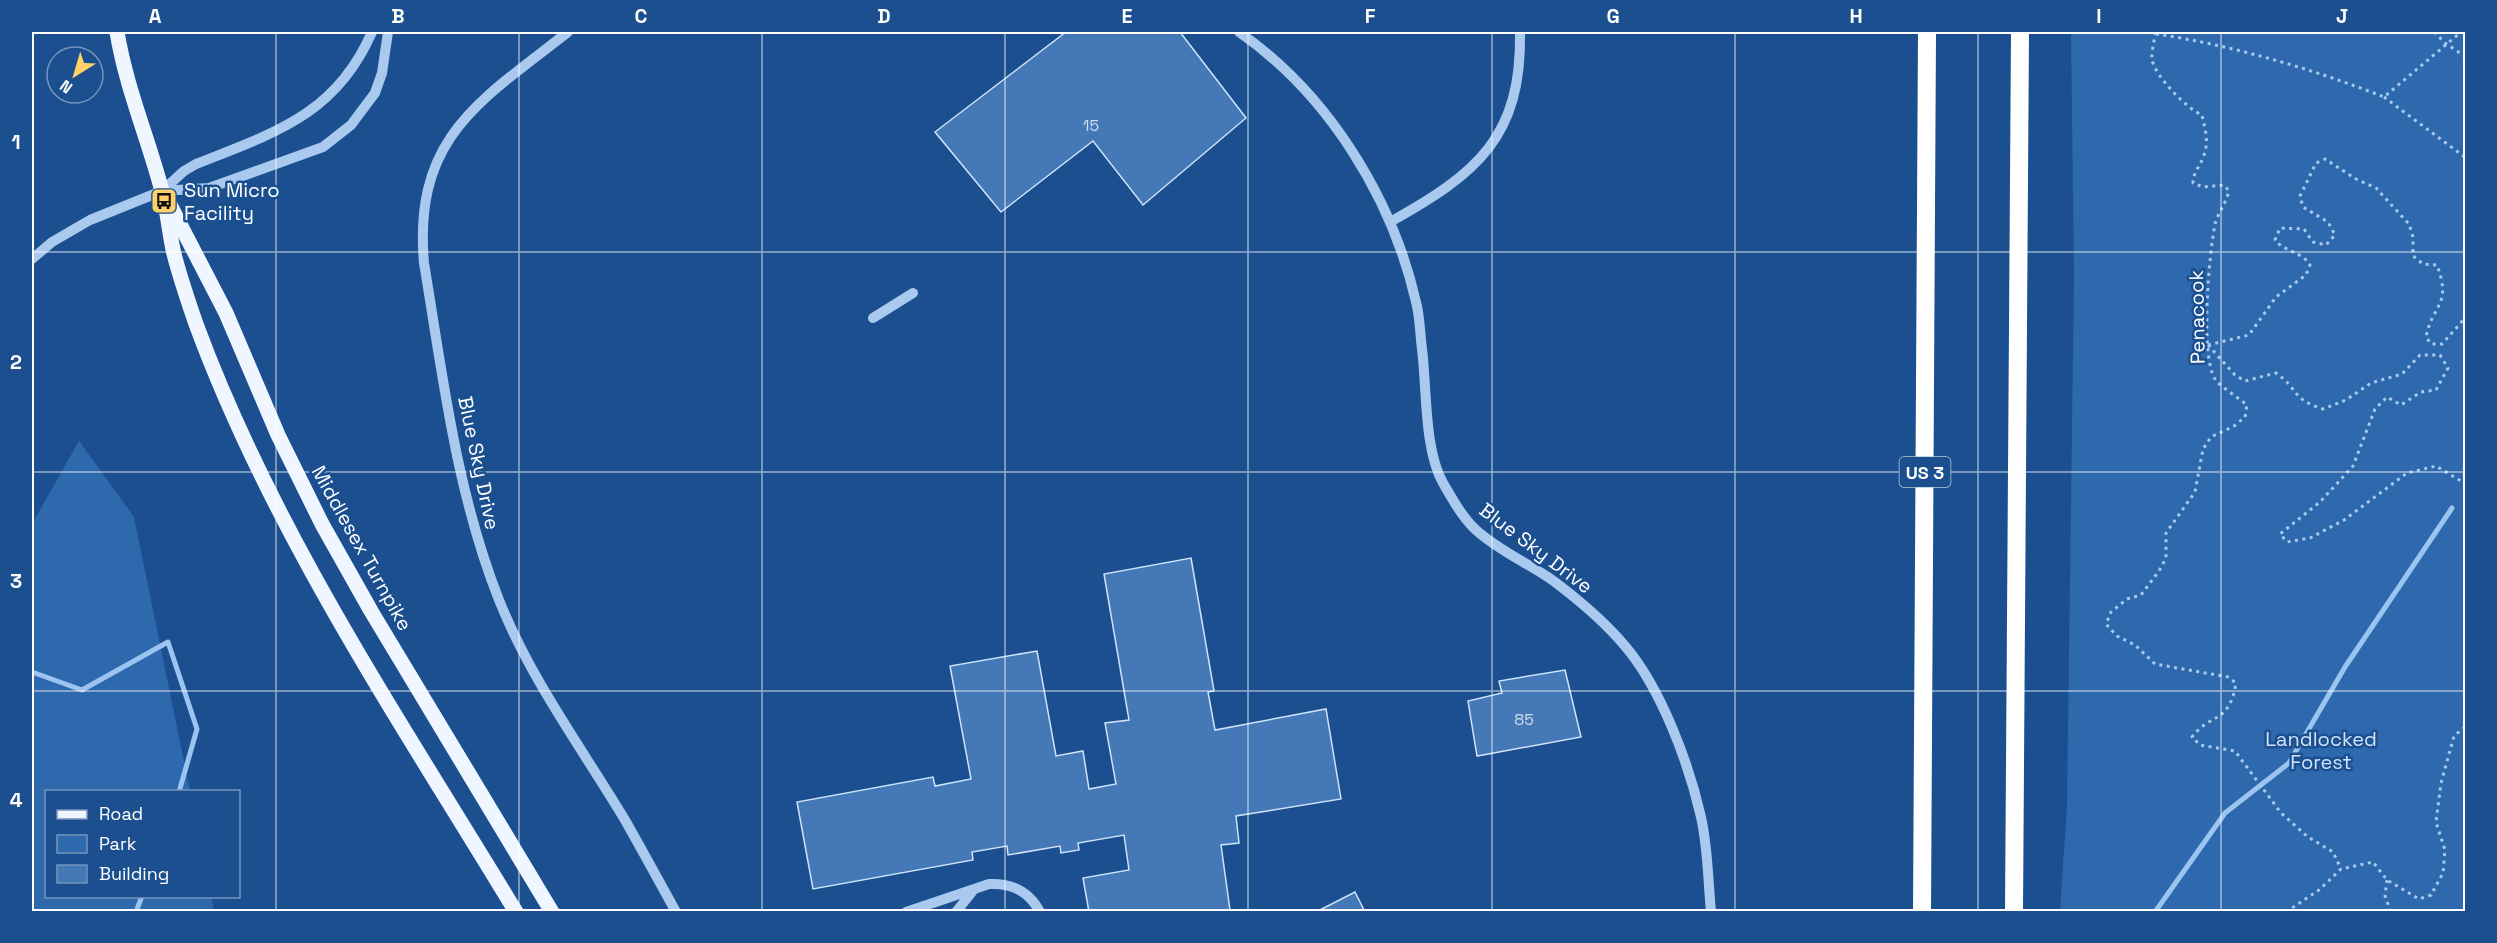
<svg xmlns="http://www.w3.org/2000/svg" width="2497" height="943" font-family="'Space Grotesk',sans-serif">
<rect width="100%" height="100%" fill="#1b4f8f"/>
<g fill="#2e69ad">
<path d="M2071 32H2465V911H2060L2067 805 2074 277Z"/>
<path d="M79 441 134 517 190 791 46 792V896L211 897 214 911H32V524Z"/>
</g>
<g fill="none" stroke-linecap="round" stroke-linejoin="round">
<g stroke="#9cc4f0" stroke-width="5">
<path d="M32 672 82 690 168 642 197 729 179 792"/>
<path d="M136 912 142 896"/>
<path d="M2155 912 2225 813 2289 763 2345 667 2452 508"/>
</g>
</g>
<g fill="#4478b7" stroke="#cfe3fa" stroke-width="1.5">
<path d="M1066 32H1180L1246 118 1143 205 1093 141 1001 212 935 132Z"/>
<path d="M1191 558 1214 691 1208 692 1215 730 1326 709 1341 799 1236 816 1239 843 1221 845 1230 910 1089 912 1083 878 1129 870 1124 835 1078 843 1079 850 1061 853 1060 846 1008 855 1007 846 972 852 973 860 813 889 797 802 933 777 935 786 971 779 950 666 1037 651 1056 756 1083 751 1089 789 1116 784 1105 723 1129 720 1104 574Z"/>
<path d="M1565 670 1581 737 1477 756 1468 701 1502 693 1499 681Z"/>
<path d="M1355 892 1365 912H1316Z"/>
</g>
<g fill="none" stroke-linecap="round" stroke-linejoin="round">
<g stroke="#a9c9ee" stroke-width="3" stroke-dasharray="3 4.5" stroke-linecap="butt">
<path d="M2155 32C2155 40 2151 51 2152 60 2156 77 2187 109 2202 115 2205 129 2209 141 2204 155 2201 165 2193 172 2193 183L2203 187 2224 185 2229 191C2226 203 2218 213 2215 224 2209 255 2200 354 2215 379 2217 384 2240 399 2247 405L2245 417 2234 426 2211 437 2203 449 2195 492 2166 533V558L2159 571 2141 595 2127 599 2111 612 2106 624 2117 636 2135 645 2155 664 2228 677 2236 683C2229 725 2211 712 2192 737L2200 745 2235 751 2281 813 2308 837 2333 852 2341 869"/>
<path d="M2434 32 2445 43 2466 57"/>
<path d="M2156 34C2231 45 2313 69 2384 97L2461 32"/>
<path d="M2384 97 2466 158"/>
<path d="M2208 345 2235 375 2245 381 2276 373C2299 389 2291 399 2323 409L2346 400 2371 383 2402 374 2420 355H2440L2448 368 2436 390 2421 392 2401 405 2387 397 2375 409 2353 466 2320 502 2280 534 2287 542 2310 538 2344 520 2407 473 2436 466 2466 484"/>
<path d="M2208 345 2249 335 2276 297 2306 275 2310 265C2301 251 2285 252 2275 240L2280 228 2304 229 2313 242 2326 245 2335 235 2328 222 2303 207 2300 196 2316 163 2325 159 2356 179 2376 188 2409 224 2413 237V256L2423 264 2437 265C2452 306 2433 303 2426 337L2431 344H2442L2466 317"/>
<path d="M2387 880 2385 896 2391 912"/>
<path d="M2286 912 2319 890 2341 869 2373 862 2387 880 2419 899 2431 895 2443 873 2445 850 2436 822 2441 783 2454 736 2466 726"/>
</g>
<g stroke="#a9c9ee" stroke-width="10">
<path d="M568 32C480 101 413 137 424 263 443 377 456 491 499 600 531 680 581 747 625 820 642 850 659 881 676 912"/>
<path d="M1239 32C1328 94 1392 197 1416 302 1420 317 1420 334 1422 349 1427 389 1424 449 1443 483 1453 500 1462 517 1476 530 1499 551 1530 564 1555 582 1580 601 1605 622 1625 646 1661 688 1689 764 1701 817 1708 848 1708 881 1711 912"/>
<path d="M162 191 184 171 196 164C274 133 336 115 372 32"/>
<path d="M1390 222C1476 174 1522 138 1520 32"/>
<path d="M32 259 52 242 90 220 162 191 209 188 323 147 351 125 375 93 382 73 388 32"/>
<path d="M873 318 913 293"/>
<path d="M906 912 989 884C1012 883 1029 891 1040 912"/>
<path d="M956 912 972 892"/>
</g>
<g stroke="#f0f6ff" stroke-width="15">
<path d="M117 32C126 87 148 138 162 191 168 212 169 233 174 254 180 277 188 301 196 324 273 533 401 722 516 912"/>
<path d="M169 203 226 313 278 435 322 524 371 611 552 912"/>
</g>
<g stroke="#fff" stroke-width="18">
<path d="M1922 912 1927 32"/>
<path d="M2014 912 2020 32"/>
</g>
</g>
<path fill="none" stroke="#fff" stroke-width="1.5" stroke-opacity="0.55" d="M276 32V912M519 32V912M762 32V912M1005 32V912M1248 32V912M1492 32V912M1735 32V912M1978 32V912M2221 32V912M32 252H2466M32 472H2466M32 691H2466"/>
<defs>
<g id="bus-square" transform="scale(1.35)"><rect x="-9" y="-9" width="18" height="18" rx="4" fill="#ffd166" stroke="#1b4f8f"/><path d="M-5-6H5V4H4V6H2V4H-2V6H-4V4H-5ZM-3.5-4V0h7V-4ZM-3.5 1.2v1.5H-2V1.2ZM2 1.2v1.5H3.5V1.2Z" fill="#111"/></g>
</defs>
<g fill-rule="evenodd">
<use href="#bus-square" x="164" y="201"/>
</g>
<g text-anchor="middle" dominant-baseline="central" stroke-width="5" stroke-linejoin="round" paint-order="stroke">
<g font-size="16" fill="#d0dded">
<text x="1091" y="125">15</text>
<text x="1524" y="719">85</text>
</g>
<rect fill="#1b4f8f" stroke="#bbcadd" stroke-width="1.5" x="1899.5" y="457" width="51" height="30" rx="4.5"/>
<g font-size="18" font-weight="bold" fill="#fff">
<text x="1925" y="472">US 3</text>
</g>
<g font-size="20" fill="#fff" stroke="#1b4f8f" text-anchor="start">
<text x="184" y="190">Sun Micro<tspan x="184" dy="23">Facility</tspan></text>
</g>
<g font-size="20" fill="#fff" stroke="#1b4f8f">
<text transform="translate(2197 317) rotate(-91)">Penacook</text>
<text transform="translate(479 463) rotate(78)">Blue Sky Drive</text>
<text transform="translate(362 548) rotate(61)">Middlesex Turnpike</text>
<text transform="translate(1536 548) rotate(37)">Blue Sky Drive</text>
</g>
<g font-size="20" fill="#cfe3fa" stroke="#1b4f8f">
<text x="2321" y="739">Landlocked<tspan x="2321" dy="23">Forest</tspan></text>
</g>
</g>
<rect width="2497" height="943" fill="none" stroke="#1b4f8f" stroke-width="66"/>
<rect x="45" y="790" width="195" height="108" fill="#1b4f8f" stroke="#7695bc" stroke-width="1.5"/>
<rect x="57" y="810" width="30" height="9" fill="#f0f6ff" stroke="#7695bc" stroke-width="1.5"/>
<text x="99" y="820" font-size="18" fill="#ffffff">Road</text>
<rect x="57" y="835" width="30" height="18" fill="#2e69ad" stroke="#7695bc" stroke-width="1.5"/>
<text x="99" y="850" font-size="18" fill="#ffffff">Park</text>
<rect x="57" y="865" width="30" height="18" fill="#4478b7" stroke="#7695bc" stroke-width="1.5"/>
<text x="99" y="880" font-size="18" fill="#ffffff">Building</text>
<g transform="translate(75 75) rotate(217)"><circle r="28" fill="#1b4f8f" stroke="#7695bc" stroke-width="1.5"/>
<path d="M0-4.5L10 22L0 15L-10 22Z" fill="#ffd166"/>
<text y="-9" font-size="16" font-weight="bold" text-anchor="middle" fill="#ffffff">N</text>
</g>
<rect x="33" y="33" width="2431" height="877" fill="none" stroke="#fff" stroke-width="2"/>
<g font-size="20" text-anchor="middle" font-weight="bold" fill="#fff">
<text x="155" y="23">A</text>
<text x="398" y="23">B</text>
<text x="641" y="23">C</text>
<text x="884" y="23">D</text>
<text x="1127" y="23">E</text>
<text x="1370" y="23">F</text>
<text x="1613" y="23">G</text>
<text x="1856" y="23">H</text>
<text x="2099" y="23">I</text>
<text x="2342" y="23">J</text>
<text x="16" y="149">1</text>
<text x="16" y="369">2</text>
<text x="16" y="588">3</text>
<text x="16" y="807">4</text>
</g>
</svg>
